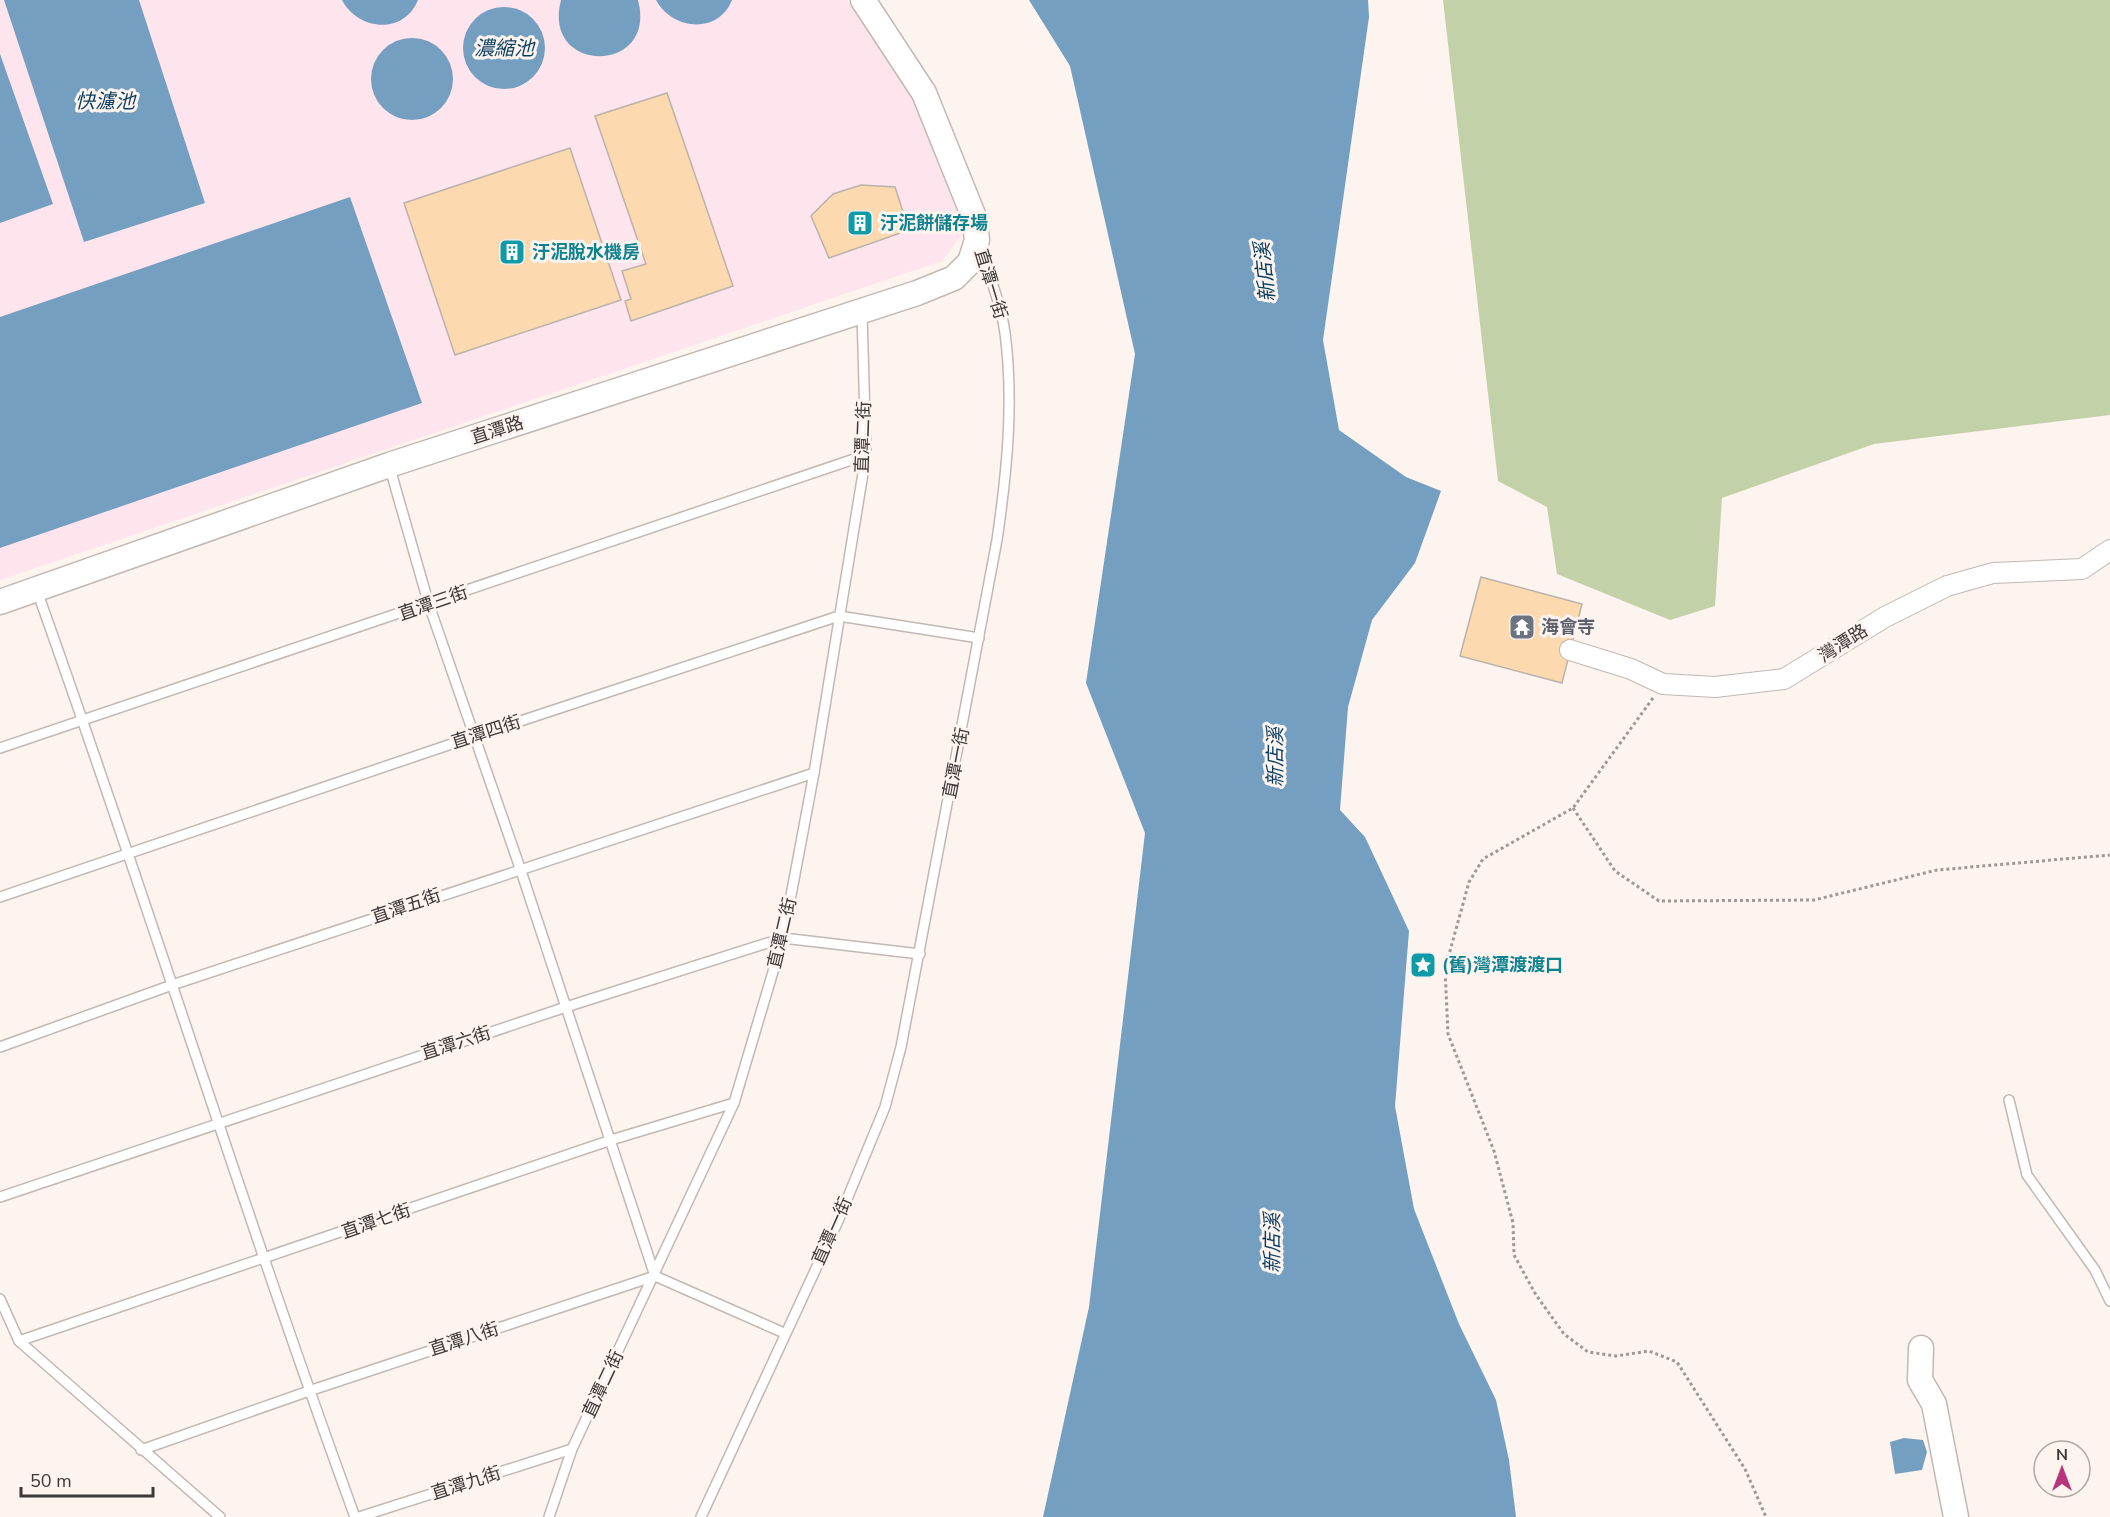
<svg xmlns="http://www.w3.org/2000/svg" width="2110" height="1517" font-family="'Nunito Sans','Noto Sans TC',sans-serif">
<rect width="100%" height="100%" fill="#fdf3ef"/>
<path fill="#fde4ed" d="M0 0H847L911 97 962 206V234L942 261 0 580Z"/>
<path fill="#c3d1a8" d="M1443 0H2110V415L1874 444 1722 498 1715 606 1670 620 1557 574 1547 507 1498 481Z"/>
<g fill="#759fc0">
<path d="M4 0H139L205 203 84 242Z"/>
<path d="M342 0H418C404 35 358 31 342 0Z"/>
<path d="M561 0H638C658 75 541 75 561 0Z"/>
<path d="M656 0H732C718 35 672 30 656 0Z"/>
<path d="M1029 0H1368L1369 17 1323 340 1339 430 1406 477 1441 491 1415 563 1372 620 1348 707 1340 810 1365 837 1409 931 1395 1106 1414 1209 1459 1324 1496 1400 1509 1460 1516 1517H1043L1089 1307 1145 833 1086 683 1135 354 1070 66Z"/>
<circle cx="504" cy="48" r="41"/>
<circle cx="412" cy="79" r="41"/>
<path d="M0 54 53 204 0 223Z"/>
<path d="M350 197 422 403 0 548V317Z"/>
<path d="M1904 1438 1923 1440 1927 1452 1922 1470 1895 1474 1890 1442Z"/>
</g>
<g fill="#fcd9af" stroke="#b9b3ac" stroke-width="1.5">
<path d="M667 93 733 286 631 321 625 301 631 299 622 271 646 264 595 116Z"/>
<path d="M570 148 621 300 455 355 404 203Z"/>
<path d="M861 185 895 187 909 230 829 258 811 216 833 194Z"/>
<path d="M1481 577 1582 604 1562 683 1460 656Z"/>
</g>
<g fill="none" stroke-linecap="round" stroke-linejoin="round">
<g stroke="#c1b8b4" stroke-width="12">
<g id="service">
<path d="M389 465 429 605 520 868 655 1276"/>
<path d="M37 591C147 898 243 1210 355 1517"/>
<path d="M0 748 866 455"/>
<path d="M0 897 475 736 839 616 979 638"/>
<path d="M0 1047 172 985 814 773"/>
<path d="M2009 1100 2027 1175 2095 1270 2110 1301"/>
<path d="M0 1197 566 1007 783 938 920 954"/>
<path d="M0 1299 19 1341 220 1517"/>
<path d="M19 1341 611 1140 734 1103"/>
<path d="M141 1450 309 1391 655 1276 784 1333"/>
<path d="M359 1517 572 1449"/>
<path d="M549 1517 572 1449 734 1103 783 938 814 773 866 455 862 313"/>
<path d="M701 1517 838 1221 885 1107 901 1047 997 540C1007 471 1014 402 1005 333 1001 304 989 275 980 248"/>
</g>
</g>
<g stroke="#c1b8b4" stroke-width="22">
<path id="minor" d="M1570 650 1631 669 1663 684 1715 687 1784 679 1885 617 1947 586 1993 573 2082 569 2110 550"/>
</g>
<g stroke="#c1b8b4" stroke-width="27">
<g id="tertiary">
<path d="M0 602 389 465 917 293 954 278 970 262 977 240 974 217 924 93 863 0"/>
<path d="M1921 1348 1920 1380 1934 1404 1956 1517"/>
</g>
</g>
<g stroke="#a09896" stroke-width="3" stroke-dasharray="3 3" stroke-linecap="butt">
<path d="M1653 698 1573 808 1483 859 1469 882 1445 969 1448 1034 1494 1151 1513 1223 1514 1255 1536 1295 1564 1334 1588 1352 1616 1356 1649 1351 1677 1362 1745 1469 1766 1517"/>
<path d="M1573 808 1615 871 1659 901 1814 900 1937 870 2110 855"/>
</g>
<use href="#service" stroke="#fff" stroke-width="9"/>
<use href="#minor" stroke="#fff" stroke-width="20"/>
<use href="#tertiary" stroke="#fff" stroke-width="24"/>
</g>
<defs>
<g id="building-square" transform="scale(1.35)"><rect x="-9" y="-9" width="18" height="18" rx="4" fill="#0f9aa8" stroke="#fdf3ef"/><path d="M-4-6H4V6H1V3H-1V6H-4ZM-2.5-4.3h1.7v1.8h-1.7ZM.8-4.3h1.7v1.8H.8ZM-2.5-1h1.7V.8h-1.7ZM.8-1h1.7V.8H.8Z" fill="#fff"/></g>
<g id="temple-square" transform="scale(1.35)"><rect x="-9" y="-9" width="18" height="18" rx="4" fill="#6b7280" stroke="#fdf3ef"/><path d="M0-6L5-2H3V0L6.5 2.5H4V6H1.5V3h-3V6H-4V2.5H-6.5L-3 0V-2H-5Z" fill="#fff"/></g>
<g id="sight-square" transform="scale(1.35)"><rect x="-9" y="-9" width="18" height="18" rx="4" fill="#0f9aa8" stroke="#fdf3ef"/><path d="M0-6L1.8-2.2L6-1.7L2.9 1.2L3.7 5.4L0 3.3L-3.7 5.4L-2.9 1.2L-6-1.7L-1.8-2.2Z" fill="#fff"/></g>
</defs>
<g fill-rule="evenodd">
<use href="#building-square" x="860" y="223"/>
<use href="#building-square" x="512" y="252"/>
<use href="#temple-square" x="1522" y="627"/>
<use href="#sight-square" x="1423" y="965"/>
</g>
<g text-anchor="middle" dominant-baseline="central" stroke-width="6" stroke-linejoin="round" paint-order="stroke">
<g font-size="18" font-weight="bold" fill="#0d838f" stroke="#fdf3ef" text-anchor="start">
<text x="880" y="223">汙泥餅儲存場</text>
<text x="532" y="252">汙泥脫水機房</text>
<text x="1442" y="965">(舊)灣潭渡渡口</text>
</g>
<g font-size="18" fill="#3c3837" stroke="#fdf3ef">
<text transform="translate(991 284) rotate(73)">直潭一街</text>
<text transform="translate(497 430) rotate(-18)">直潭路</text>
<text transform="translate(863 437) rotate(-88)">直潭二街</text>
<text transform="translate(433 603) rotate(-19)">直潭三街</text>
<text transform="translate(1843 643) rotate(-32)">灣潭路</text>
<text transform="translate(486 732) rotate(-18)">直潭四街</text>
<text transform="translate(956 763) rotate(-79)">直潭一街</text>
<text transform="translate(406 906) rotate(-19)">直潭五街</text>
<text transform="translate(782 933) rotate(-77)">直潭二街</text>
<text transform="translate(456 1043) rotate(-18)">直潭六街</text>
<text transform="translate(376 1221) rotate(-19)">直潭七街</text>
<text transform="translate(832 1231) rotate(-66)">直潭一街</text>
<text transform="translate(464 1339) rotate(-18)">直潭八街</text>
<text transform="translate(603 1384) rotate(-65)">直潭二街</text>
<text transform="translate(466 1483) rotate(-18)">直潭九街</text>
</g>
<g font-size="18" font-weight="bold" fill="#5b616d" stroke="#fdf3ef" text-anchor="start">
<text x="1541" y="627">海會寺</text>
</g>
<g font-size="20" font-style="italic" fill="#083d5e" stroke="#fdf3ef">
<text x="504" y="48">濃縮池</text>
<text x="105" y="101">快濾池</text>
<text transform="translate(1265 272) rotate(-96)">新店溪</text>
<text transform="translate(1275 757) rotate(-90)">新店溪</text>
<text transform="translate(1272 1243) rotate(-90)">新店溪</text>
</g>
</g>
<g transform="translate(2062 1469)"><circle r="28" fill="#fdf3ef" stroke="#b0a8a5" stroke-width="1.5"/>
<path d="M0-4.5L10 22L0 15L-10 22Z" fill="#b7357d"/>
<text y="-9" font-size="16" font-weight="bold" text-anchor="middle" fill="#3c3837">N</text>
</g>
<path d="M21 1487v9h132v-9" fill="none" stroke="#3c3837" stroke-width="3"/>
<text x="30" y="1487" font-size="18" fill="#3c3837" stroke="#fdf3ef" stroke-width="4.5" paint-order="stroke">50 m</text>
</svg>
